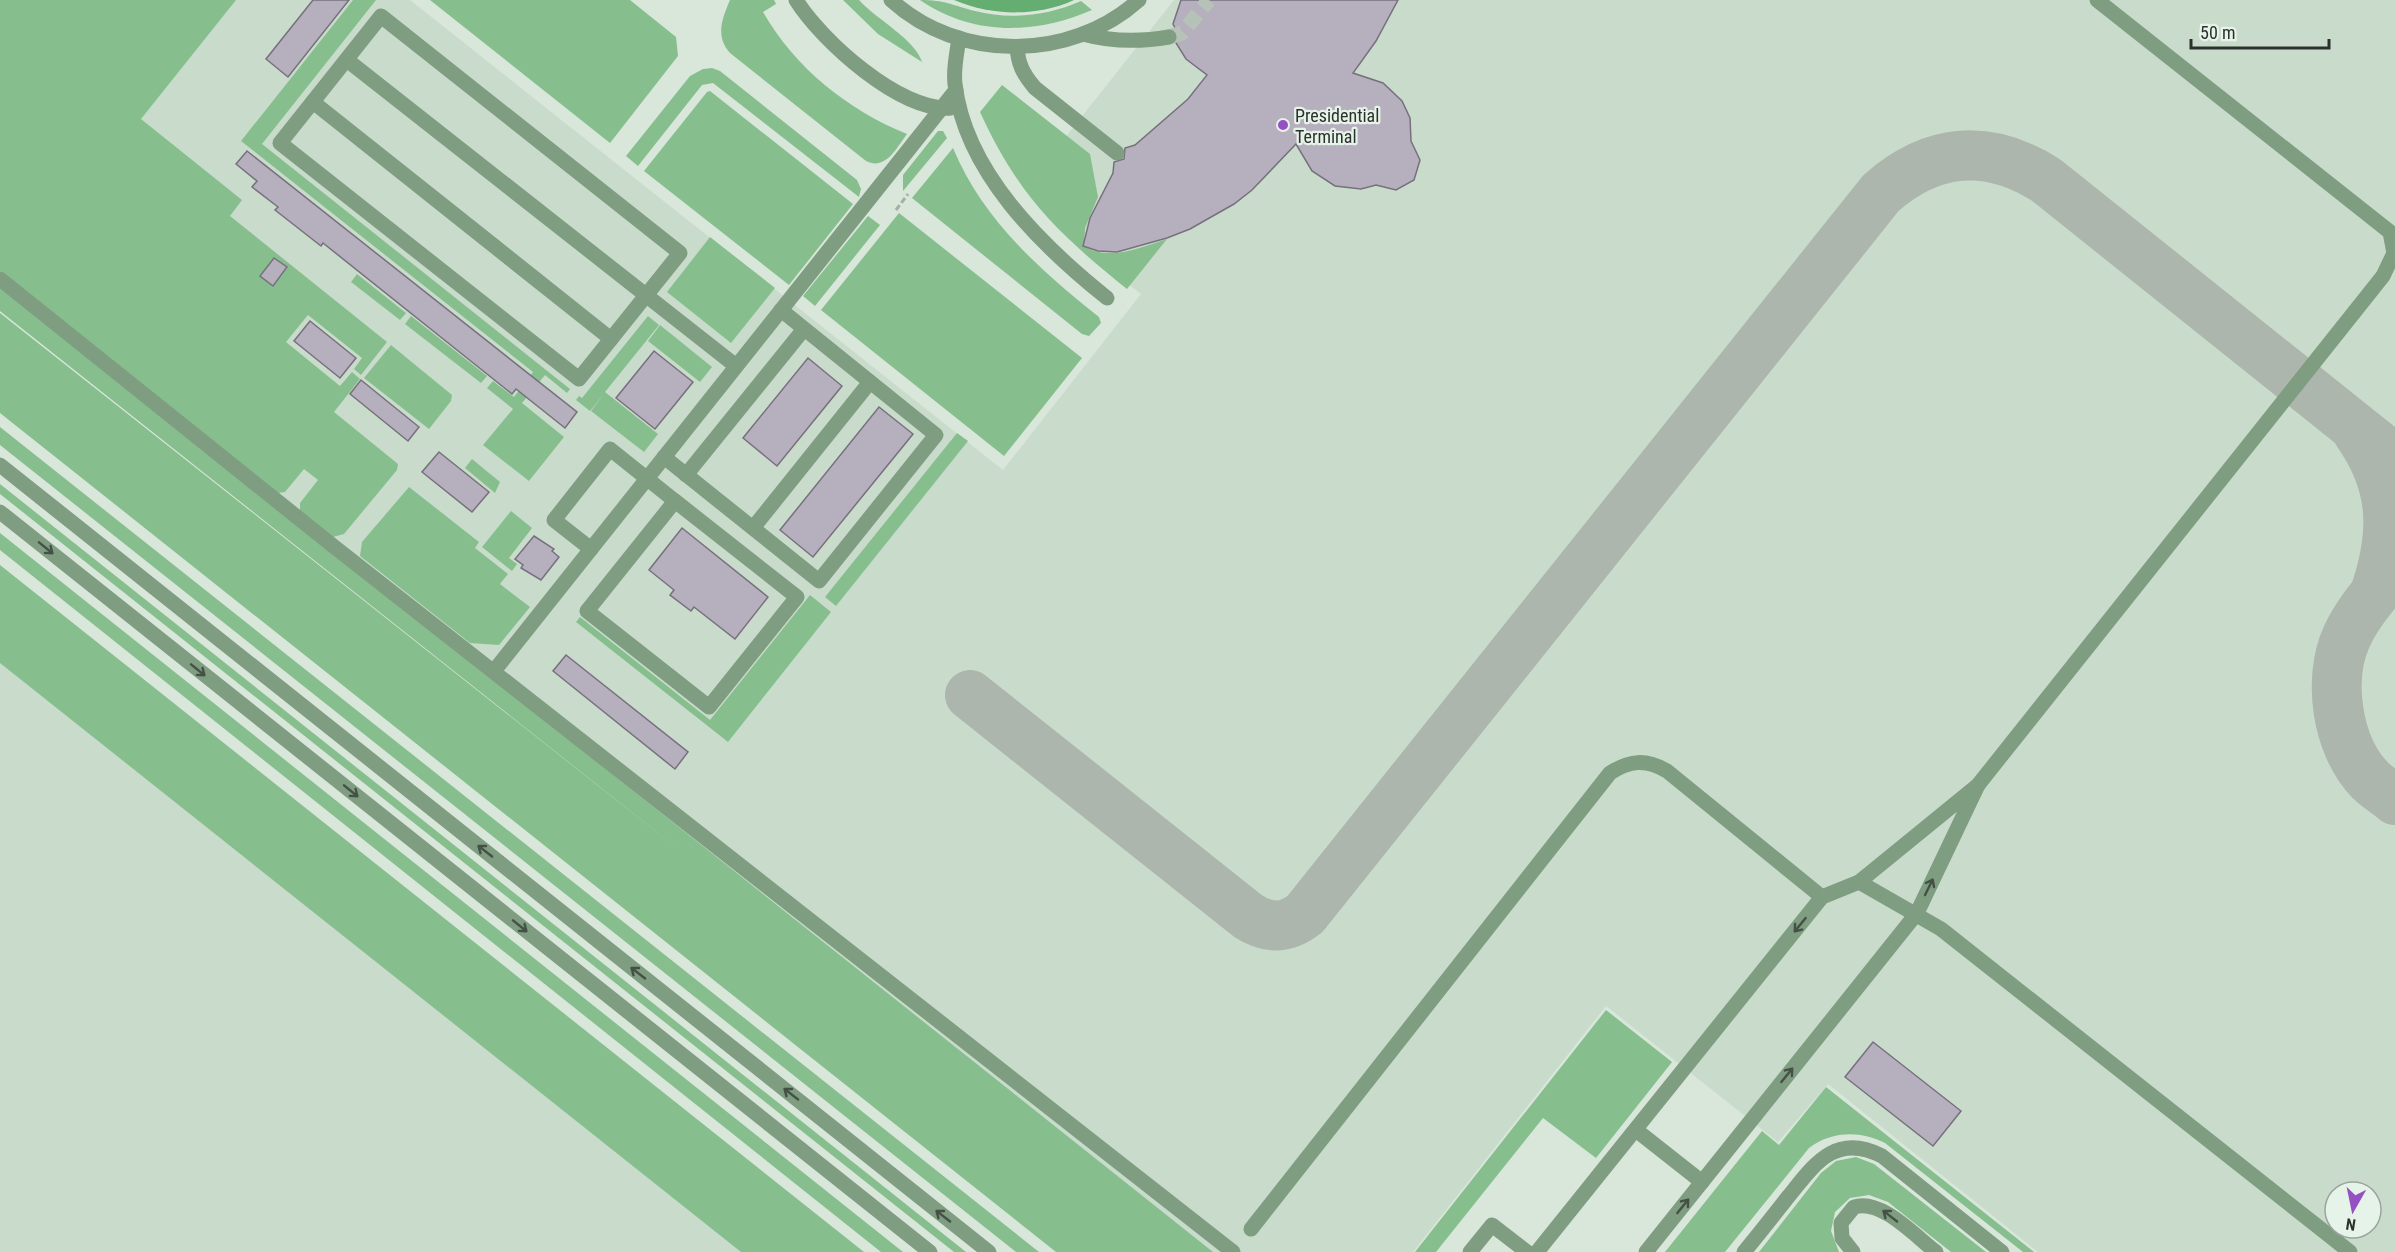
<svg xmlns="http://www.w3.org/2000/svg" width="2395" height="1252" font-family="'Roboto Condensed',sans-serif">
<rect width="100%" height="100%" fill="#d9e6da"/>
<g fill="#c9dccb" fill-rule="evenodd">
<path d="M0 0H410L1003 470 1141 294 1080 246 1034 177 1174 0H2395V1252H2038L1828 1084 1778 1142 1606 1006 1413 1252H1188L0 311ZM2335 1192H2371V1228H2335Z"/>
<path d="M0 660 750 1252H0Z"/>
</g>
<g fill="#86bf8d">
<path d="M0 0H236L141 119 242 200 230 216 387 342 361 375 354 369 362 358 308 315 286 342 340 386 352 372 360 379 334 412 398 464 397 470 344 534 333 537 300 511V503L318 480 304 469 285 492 278 493 0 271Z"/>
<path d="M353 0H376L262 144 570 389 567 393 545 375 522 403 564 437 529 481 483 445 513 409 487 388 493 381 514 397 533 372 241 141Z"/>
<path d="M430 0H630L676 37 678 56 610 143Z"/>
<path d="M730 0H774L776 4 763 12C795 68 848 110 907 134 897 147 886 171 866 161L730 53C715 36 722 19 730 0Z"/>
<path d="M843 0H859C877 20 915 39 922 62L878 34Z"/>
<path d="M920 0C946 0 951 5 975 11 1010 20 1047 16 1081 1L1092 10C1035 35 972 36 920 0Z"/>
<path d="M712 68 720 71 857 180 861 189 859 197 713 83 702 85 638 166 626 156 690 76 703 69Z"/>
<path d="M1002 85 1090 154 1098 197 1085 228 1084 246C1109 262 1142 247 1167 239L1127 289C1057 233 1018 195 980 112Z"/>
<path d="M710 91 853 204 789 285 644 171 707 92Z"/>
<path d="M938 131H943L947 138 903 191V175Z"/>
<path d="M953 148C983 220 1040 270 1099 317L1101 323 1089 336 1082 334 912 198Z"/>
<path d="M899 213 1082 358 1004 456 821 310Z"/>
<path d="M868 216 880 225 815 306 803 296Z"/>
<path d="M710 237 775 288 731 343 667 292Z"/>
<path d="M357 274 406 313 400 320 351 282Z"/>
<path d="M0 287 1213 1252H1056L0 413V313L692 860 0 311Z"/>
<path d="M411 316 487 376 481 383 405 324Z"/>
<path d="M648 316 659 325 605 392 658 434 644 452 591 411 603 395 590 411 576 400 579 396 582 398Z"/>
<path d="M660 325 712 367 700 382 648 341Z"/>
<path d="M391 345 452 395 451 401 429 429 364 378Z"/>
<path d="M0 427 1039 1252H1016L0 445Z"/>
<path d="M957 433 968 441 836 606 825 597Z"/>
<path d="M472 459 500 482 495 493 465 468Z"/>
<path d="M0 484 966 1252H954L0 494Z"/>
<path d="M409 487 479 542 475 548 508 574 500 584 530 607 499 645 470 643 360 556 362 542Z"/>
<path d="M511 511 532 528 509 558 517 564 512 571 482 547Z"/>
<path d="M0 533 903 1252H881L0 550Z"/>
<path d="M0 565 864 1252H741L0 663Z"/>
<path d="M810 595 831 612 728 742 576 622 580 617 710 720Z"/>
<path d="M1606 1010 1672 1062 1596 1158 1543 1118 1436 1252H1415Z"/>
<path d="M1826 1087 2034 1252H2023L1885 1143C1860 1130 1831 1131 1809 1148L1725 1252H1665L1762 1131 1779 1145Z"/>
<path d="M1856 1157 1874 1164 1986 1252H1951L1888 1202 1869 1195 1850 1198 1835 1212 1831 1231 1839 1252H1759L1821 1173 1836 1161Z"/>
</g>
<path fill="#65ae71" d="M954 0H1074C1037 17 991 16 954 0Z"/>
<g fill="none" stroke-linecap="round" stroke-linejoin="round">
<g stroke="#acb6ac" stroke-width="50">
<path d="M2358 433C2395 486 2395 533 2375 593"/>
<path d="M2395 569C2378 590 2358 612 2347 636 2327 679 2337 746 2370 780 2377 787 2387 793 2395 800"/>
<path d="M970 695 1248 916C1268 929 1286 929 1305 914L1881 193C1932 148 1988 143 2046 180L2395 459"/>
</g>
</g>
<g fill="#b6afbd" stroke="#77707d" stroke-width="1.5">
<path d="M313 0H349L288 77 266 59Z"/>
<path d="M1181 0H1398L1376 41 1353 73 1383 83 1402 101 1410 118 1411 141 1420 160 1414 180 1396 190 1376 185 1361 189 1335 186 1312 171 1296 144 1252 190 1234 204 1190 229 1167 238 1117 252 1098 251 1083 246 1090 218 1113 173 1114 162 1124 159 1125 148 1135 145 1188 99 1207 75 1186 59 1176 43 1179 36 1173 24Z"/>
<path d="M247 151 577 412 565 428 516 389 512 394 323 243 321 246 275 210 278 207 252 187 257 181 236 164Z"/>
<path d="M274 258 287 267 273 286 260 276Z"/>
<path d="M310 321 356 358 340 378 294 341Z"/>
<path d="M654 351 693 382 655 429 616 398Z"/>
<path d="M808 358 842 386 777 466 743 438Z"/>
<path d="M361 380 419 427 408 441 350 394Z"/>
<path d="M879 407 913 434 813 557 780 530Z"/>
<path d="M439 452 489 492 472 512 422 472Z"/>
<path d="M682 528 768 597 735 639 694 607 691 611 670 595 674 590 649 570Z"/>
<path d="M534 536 554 549 552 551 559 557 541 580 521 568 523 565 515 559Z"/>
<path d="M566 655 688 752 675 769 553 671Z"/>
<path d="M1873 1042 1961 1111 1933 1146 1845 1077Z"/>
</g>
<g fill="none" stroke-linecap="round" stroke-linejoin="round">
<path stroke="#b6c2b7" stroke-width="15" stroke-dasharray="15 8" stroke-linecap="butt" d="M1169 37 1182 33 1209 0"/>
<path stroke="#a4afa5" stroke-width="3" stroke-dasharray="6 3" stroke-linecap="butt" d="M896 210 908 194"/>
<g stroke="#7e9d81" stroke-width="15">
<path d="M796 0C821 40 900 112 951 108"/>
<path d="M891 0C959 62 1070 62 1139 0"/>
<path d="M381 16 680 253 579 379 280 143Z"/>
<path d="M1083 34C1112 42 1140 42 1169 37"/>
<path d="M959 38C957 53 953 69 955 84 965 172 1042 246 1107 298"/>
<path d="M1017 47C1018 64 1023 74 1035 88L1117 153"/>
<path d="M347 60 736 366"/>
<path d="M313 102 611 339"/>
<path d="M0 279 332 545 1233 1252"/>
<path d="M664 457 819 581 936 435 781 310"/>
<path d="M0 465 989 1252"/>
<path d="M686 475 804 329"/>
<path d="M675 501 797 597 709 707 587 611Z"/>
<path d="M0 512 930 1252"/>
<path d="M753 528 870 382"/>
<path d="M591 549 554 520 610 449 675 501"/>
<path d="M494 671 956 90"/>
<path d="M1978 785 2383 276 2394 253 2390 232 2097 0"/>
<path d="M1859 882 1941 929 2350 1252"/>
<path d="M1636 1130 1702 1182"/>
<path d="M1251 1229 1610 773C1630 760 1646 759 1667 771L1822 897"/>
<path d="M1470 1252 1492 1225 1527 1252"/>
<path d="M1537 1252 1822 897 1859 882 1978 785 1917 913 1646 1252"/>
<path d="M1744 1252C1759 1234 1773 1216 1788 1197 1814 1165 1835 1132 1882 1156L2002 1252"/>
<path d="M1853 1252 1842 1238 1841 1223 1854 1207C1881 1198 1915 1236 1936 1252"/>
</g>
</g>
<defs><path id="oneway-shaft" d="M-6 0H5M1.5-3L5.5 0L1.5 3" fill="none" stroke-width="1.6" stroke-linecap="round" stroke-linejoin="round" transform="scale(1.5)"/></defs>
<g stroke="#455146">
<use href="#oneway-shaft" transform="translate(46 548) rotate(39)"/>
<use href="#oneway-shaft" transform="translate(198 670) rotate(39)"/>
<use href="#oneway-shaft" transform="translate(351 791) rotate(39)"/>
<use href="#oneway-shaft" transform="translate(485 851) rotate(-142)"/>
<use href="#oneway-shaft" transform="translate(1929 887) rotate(-64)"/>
<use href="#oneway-shaft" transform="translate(1800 925) rotate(129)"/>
<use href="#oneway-shaft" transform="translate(520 926) rotate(39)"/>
<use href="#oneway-shaft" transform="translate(638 973) rotate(-142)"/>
<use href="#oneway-shaft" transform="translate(1787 1075) rotate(-51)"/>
<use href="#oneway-shaft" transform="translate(791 1094) rotate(-142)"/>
<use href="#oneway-shaft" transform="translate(1683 1206) rotate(-51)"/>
<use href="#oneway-shaft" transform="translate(943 1216) rotate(-142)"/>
<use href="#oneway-shaft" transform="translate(1890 1216) rotate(-142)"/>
</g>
<circle fill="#9550c4" stroke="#e6f3e8" stroke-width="2" cx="1283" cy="125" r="6"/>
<g text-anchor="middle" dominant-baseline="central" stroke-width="4.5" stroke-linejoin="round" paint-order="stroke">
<g font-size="18" fill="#2c312d" stroke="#e6f3e8" text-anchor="start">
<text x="1295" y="115">Presidential<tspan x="1295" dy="21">Terminal</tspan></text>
</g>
</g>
<g transform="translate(2353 1210) rotate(189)"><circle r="28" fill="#e6f3e8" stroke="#9ca59d" stroke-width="1.5"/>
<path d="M0-4.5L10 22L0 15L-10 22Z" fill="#9550c4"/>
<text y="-9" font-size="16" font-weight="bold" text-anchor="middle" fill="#2c312d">N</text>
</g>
<path d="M2191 39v9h138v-9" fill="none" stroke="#2c312d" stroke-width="3"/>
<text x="2200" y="39" font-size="18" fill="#2c312d" stroke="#e6f3e8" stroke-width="4.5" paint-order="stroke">50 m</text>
</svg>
